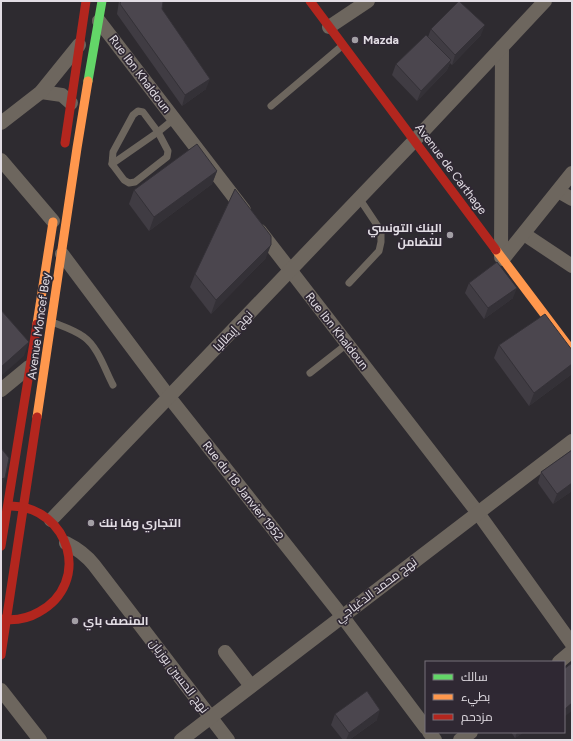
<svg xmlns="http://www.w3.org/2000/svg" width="573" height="741" font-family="Figtree,Cairo,sans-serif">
<rect width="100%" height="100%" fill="#2e2b30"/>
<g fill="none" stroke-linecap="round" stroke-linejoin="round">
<g stroke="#6d665e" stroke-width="7">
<path d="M271 106 343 45"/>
<path d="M138 111 143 112 158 132 168 151 167 157 135 182 129 183 124 180 112 164 113 152 133 115Z"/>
<path d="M112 164 158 132 174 119"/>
<path d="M349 283 379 251 381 242V231L359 198"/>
<path d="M52 322C62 326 75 330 84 337 98 347 105 370 113 385"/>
<path d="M310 373 347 344"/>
</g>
<g stroke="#6d665e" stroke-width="14">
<path d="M99 21 244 210"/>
<path d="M329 27 368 1"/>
<path d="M41 92 62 95 71 103"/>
<path d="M1 123 41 92 79 45"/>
<path d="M1 160 53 221"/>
<path d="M558 191 572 199"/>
<path d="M260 231 478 513 572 644"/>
<path d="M524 234 572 266"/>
<path d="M62 254 169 397 342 616 426 728"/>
<path d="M501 257 502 47"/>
<path d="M503 259 572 173"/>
<path d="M1 390 29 367"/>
<path d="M51 520 414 141 545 1"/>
<path d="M66 543C78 549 86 555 94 565L228 740"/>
<path d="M225 652 251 686"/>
<path d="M559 662 572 651"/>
<path d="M1 690 40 740"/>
<path d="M429 732 435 740"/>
<path d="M181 740 572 441"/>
<path d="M460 740 471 732"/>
</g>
<path stroke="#63d668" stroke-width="9" d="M88 81 102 1"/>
<g stroke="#ff974d" stroke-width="9">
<path d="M496 250 572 351"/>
<path d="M37 324 53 222"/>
<path d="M37 417 77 148 88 81"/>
</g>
<g stroke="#b3261e" stroke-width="9">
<path d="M310 1 496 250"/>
<path d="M65 143 86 1"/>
<path d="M1 546 37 324"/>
<path d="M1 619C15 621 27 619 39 612 92 583 70 507 11 506"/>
<path d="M1 655 37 417"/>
</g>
</g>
<g fill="#403c43">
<path d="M119 1H163L162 9 206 89 182 106 117 14Z"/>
<path d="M431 29 481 35 452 65 450 63 447 70 417 101 392 75 396 64 428 37Z"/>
<path d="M217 171 212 184 149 231 129 204 134 190Z"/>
<path d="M266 258 211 314 190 287 195 274Z"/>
<path d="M469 283 513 298 484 319 465 293Z"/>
<path d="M499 345 572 350V374L529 406 494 358Z"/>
<path d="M572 450V491L553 504 538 483 541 472Z"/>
<path d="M335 714 377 720 349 740H343L331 725Z"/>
<path d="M511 732H524L515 738Z"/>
</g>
<g fill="#343137">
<path d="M485 25 481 35 452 65 455 55Z"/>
<path d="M451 60 447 70 417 101 421 91Z"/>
<path d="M210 79 206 89 182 106 185 95Z"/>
<path d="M217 171 212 184 149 231 154 217Z"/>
<path d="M271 245 266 258 211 314 216 300Z"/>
<path d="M517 288 513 298 484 319 488 308Z"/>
<path d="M29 342 24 356 1 376V367Z"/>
<path d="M572 364V374L529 406 534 393Z"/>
<path d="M5 478 1 489V479Z"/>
<path d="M572 483V491L553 504 557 494Z"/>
<path d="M572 703V711L564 717 565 709Z"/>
<path d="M380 710 377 720 349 740H346L349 733Z"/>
<path d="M517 732H524L515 738Z"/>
</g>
<g fill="#4b464e" stroke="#343137">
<path d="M121 1H163L162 9 210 79 185 95 120 4Z"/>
<path d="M459 1 485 25 455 55 431 29Z"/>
<path d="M426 35 451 60 421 91 396 64Z"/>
<path d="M197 144 217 171 154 217 134 190Z"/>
<path d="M235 189 271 236V245L216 300 195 274Z"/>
<path d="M497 262 517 288 488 308 469 283Z"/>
<path d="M1 310 29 342 1 367Z"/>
<path d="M545 314 572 350V364L534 393 499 345Z"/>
<path d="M1 448 9 458 5 478 1 479Z"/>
<path d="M572 450V483L557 494 541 472Z"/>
<path d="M572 663V703L565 709 564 708V669Z"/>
<path d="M367 691 380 710 349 733 335 714Z"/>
</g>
<g fill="#a39fa5" stroke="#2f2833" stroke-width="1.5">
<circle cx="355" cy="40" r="4"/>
<circle cx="450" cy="235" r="4"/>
<circle cx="91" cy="523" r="4"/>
<circle cx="75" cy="621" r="4"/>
</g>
<g text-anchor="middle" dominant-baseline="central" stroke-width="3.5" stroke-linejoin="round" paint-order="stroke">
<g font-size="12" font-weight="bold" fill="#e2dde4" stroke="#2f2833" text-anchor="start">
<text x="363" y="40">Mazda</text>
<text x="442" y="228" text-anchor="end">البنك التونسي<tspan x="442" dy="14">للتضامن</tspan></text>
<text x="99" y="523">التجاري وفا بنك</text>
<text x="83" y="621">المنصف باي</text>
</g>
<g font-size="12" fill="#e2dde4" stroke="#2f2833">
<text transform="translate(140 74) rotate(53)">Rue Ibn Khaldoun</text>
<text transform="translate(451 169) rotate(53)">Avenue de Carthage</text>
<text transform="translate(39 326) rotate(-82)">Avenue Moncef Bey</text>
<text transform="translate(233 331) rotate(-46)">نهج إيطاليا</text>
<text transform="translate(337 331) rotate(52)">Rue Ibn Khaldoun</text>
<text transform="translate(243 491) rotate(52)">Rue du 18 Janvier 1952</text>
<text transform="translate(376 590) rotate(-37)">نهج محمد الدغباجي</text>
<text transform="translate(179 676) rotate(53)">نهج الحسين بوزيان</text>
</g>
</g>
<rect width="573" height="741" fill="none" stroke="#e2dde4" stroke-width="4"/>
<rect x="425" y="661" width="140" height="72" fill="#2f2833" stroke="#77707a"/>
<rect x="433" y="674" width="20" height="6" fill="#63d668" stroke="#77707a"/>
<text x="461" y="681" font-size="12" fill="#e2dde4">سالك</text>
<rect x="433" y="694" width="20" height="6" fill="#ff974d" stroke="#77707a"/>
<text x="461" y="701" font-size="12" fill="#e2dde4">بطيء</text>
<rect x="433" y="714" width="20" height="6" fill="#b3261e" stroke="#77707a"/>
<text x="461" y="721" font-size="12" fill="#e2dde4">مزدحم</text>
</svg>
